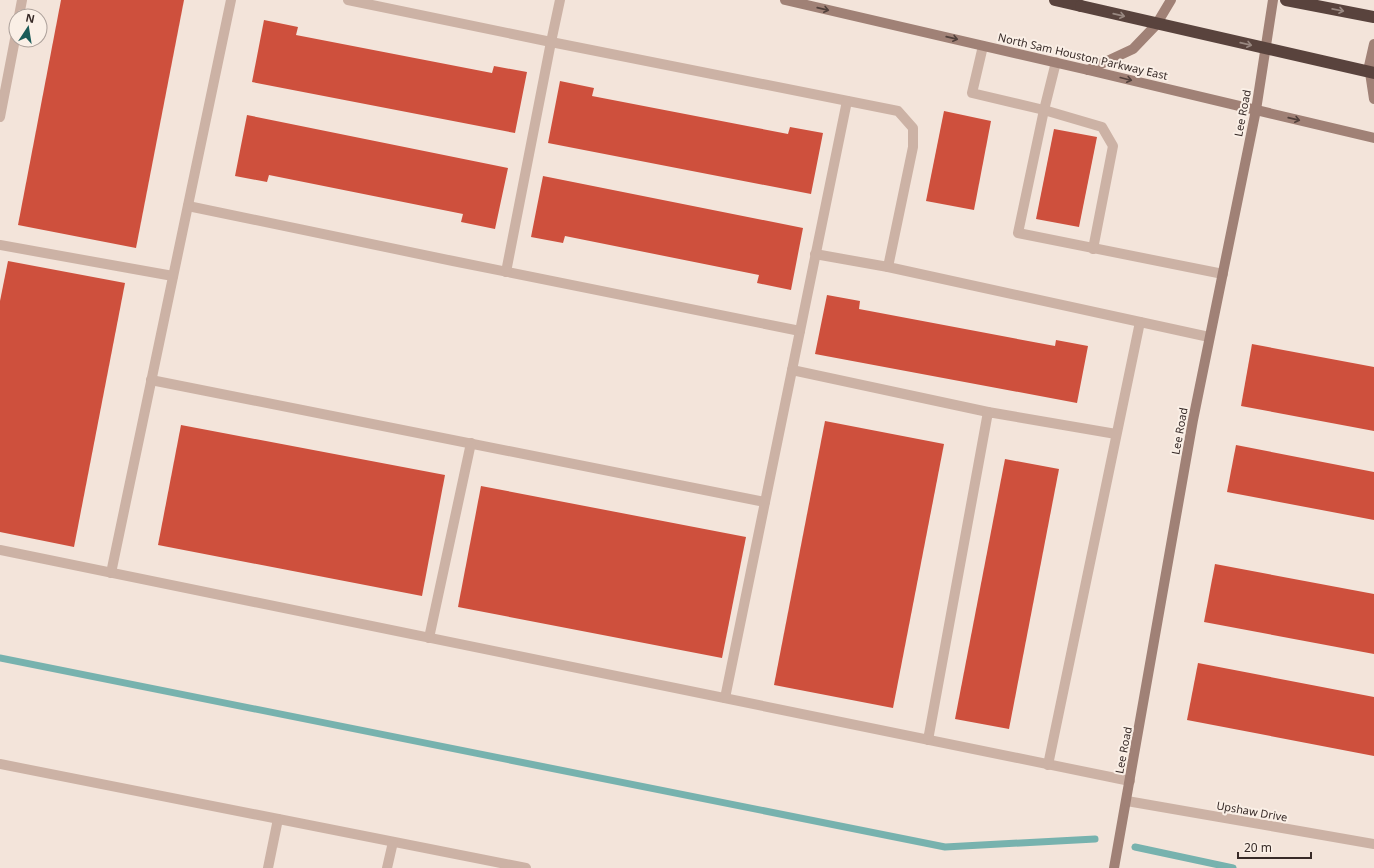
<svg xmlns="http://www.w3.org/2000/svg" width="1374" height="868" font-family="'Noto Sans',sans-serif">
<rect width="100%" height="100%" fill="#f3e4da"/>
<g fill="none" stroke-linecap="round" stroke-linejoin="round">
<g stroke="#77b2ae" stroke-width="7">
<path d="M0 658 945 847 1095 839"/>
<path d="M1135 847 1233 868"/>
</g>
</g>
<g fill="#ce503d">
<path d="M61 0H184L136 248 18 225Z"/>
<path d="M264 20 298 27 296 35 492 73 494 66 527 72 515 133 252 82Z"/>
<path d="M560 81 594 88 592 96 788 134 790 127 823 133 811 194 548 143Z"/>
<path d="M944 111 991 121 974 210 926 201Z"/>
<path d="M247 115 508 168 495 229 461 222 463 214 269 175 267 182 235 176Z"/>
<path d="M1054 129 1097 137 1079 227 1036 219Z"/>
<path d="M543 176 803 228 791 290 757 283 759 275 565 236 563 243 531 237Z"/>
<path d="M8 261 125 283 74 547 0 532V301Z"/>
<path d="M827 295 860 301 859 309 1055 346 1056 340 1088 346 1077 403 815 354Z"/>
<path d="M1252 344 1374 367V431L1241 406Z"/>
<path d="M825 421 944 444 893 708 774 685Z"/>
<path d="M181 425 445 475 422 596 158 545Z"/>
<path d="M1236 445 1374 472V520L1227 492Z"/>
<path d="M1005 459 1059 469 1009 729 955 719Z"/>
<path d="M481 486 746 537 722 658 458 607Z"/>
<path d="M1215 564 1374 594V654L1204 622Z"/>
<path d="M1198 663 1374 697V756L1187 720Z"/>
</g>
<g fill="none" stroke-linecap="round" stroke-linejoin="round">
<g stroke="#ccb2a5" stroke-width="10">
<path d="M348 0 551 42 560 0"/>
<path d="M19 16 22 0"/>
<path d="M983 46 972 93 1044 110 1102 127 1113 146 1093 249"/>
<path d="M1056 62 1044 110 1018 233 1223 274"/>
<path d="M0 117 16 34"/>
<path d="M188 206 453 261 800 331"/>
<path d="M0 245 173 276"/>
<path d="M815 254 888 267"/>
<path d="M506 272 551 42 898 111 913 128V147L888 267 1209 337"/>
<path d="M792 370 988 412"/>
<path d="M151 380 765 502"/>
<path d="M0 550 1130 781"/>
<path d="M111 573 231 0"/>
<path d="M429 638 471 443"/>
<path d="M725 698 847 101"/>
<path d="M928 740 988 412 1116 434"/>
<path d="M0 764 526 868"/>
<path d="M1048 765 1140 322"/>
<path d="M268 868 278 819"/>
<path d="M387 868 393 842"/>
</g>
<path stroke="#ccb2a5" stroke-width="10" d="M1127 801 1374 844"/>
<g stroke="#a08176" stroke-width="10">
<path d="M785 0 1088 70 1374 138"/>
<path d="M1374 44 1369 66 1374 99"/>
<path d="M1088 70 1133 49 1156 25 1171 0"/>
<path d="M1114 868 1193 420 1256 110 1273 0"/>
</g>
<g stroke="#59433d" stroke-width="12">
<path d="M1055 0 1081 6"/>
<path d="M1286 0 1374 17"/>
</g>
<path stroke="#59433d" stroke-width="12" d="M1081 6 1374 73"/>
</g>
<defs><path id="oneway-shaft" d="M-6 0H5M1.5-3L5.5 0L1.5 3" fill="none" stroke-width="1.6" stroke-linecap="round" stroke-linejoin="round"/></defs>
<g stroke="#51403b">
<use href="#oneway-shaft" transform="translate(823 9) rotate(13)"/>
<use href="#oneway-shaft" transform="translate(952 38) rotate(13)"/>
<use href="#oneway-shaft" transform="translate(1126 79) rotate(14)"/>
<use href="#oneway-shaft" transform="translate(1294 119) rotate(13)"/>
</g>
<g stroke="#998881">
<use href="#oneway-shaft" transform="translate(1338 10) rotate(11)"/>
<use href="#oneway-shaft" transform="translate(1119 15) rotate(13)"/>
<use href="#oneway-shaft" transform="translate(1246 44) rotate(13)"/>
</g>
<g text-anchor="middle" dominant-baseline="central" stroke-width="4" stroke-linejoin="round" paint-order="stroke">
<g font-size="11" fill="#372a27" stroke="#faefe6">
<text transform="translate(1083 56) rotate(13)">North Sam Houston Parkway East</text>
<text transform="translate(1242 113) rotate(-79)">Lee Road</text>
<text transform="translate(1179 431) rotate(-80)">Lee Road</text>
<text transform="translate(1123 750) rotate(-79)">Lee Road</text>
<text transform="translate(1252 811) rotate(10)">Upshaw Drive</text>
</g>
</g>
<g transform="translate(28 28) rotate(12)"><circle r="19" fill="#faefe6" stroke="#aca09a"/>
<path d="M0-3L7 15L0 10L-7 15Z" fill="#1a5b58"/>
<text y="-6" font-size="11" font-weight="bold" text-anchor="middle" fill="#372a27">N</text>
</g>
<path d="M1238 852v6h73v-6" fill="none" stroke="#372a27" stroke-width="2"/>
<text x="1244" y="852" font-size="12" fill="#372a27" stroke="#faefe6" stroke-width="3" paint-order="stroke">20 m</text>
</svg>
